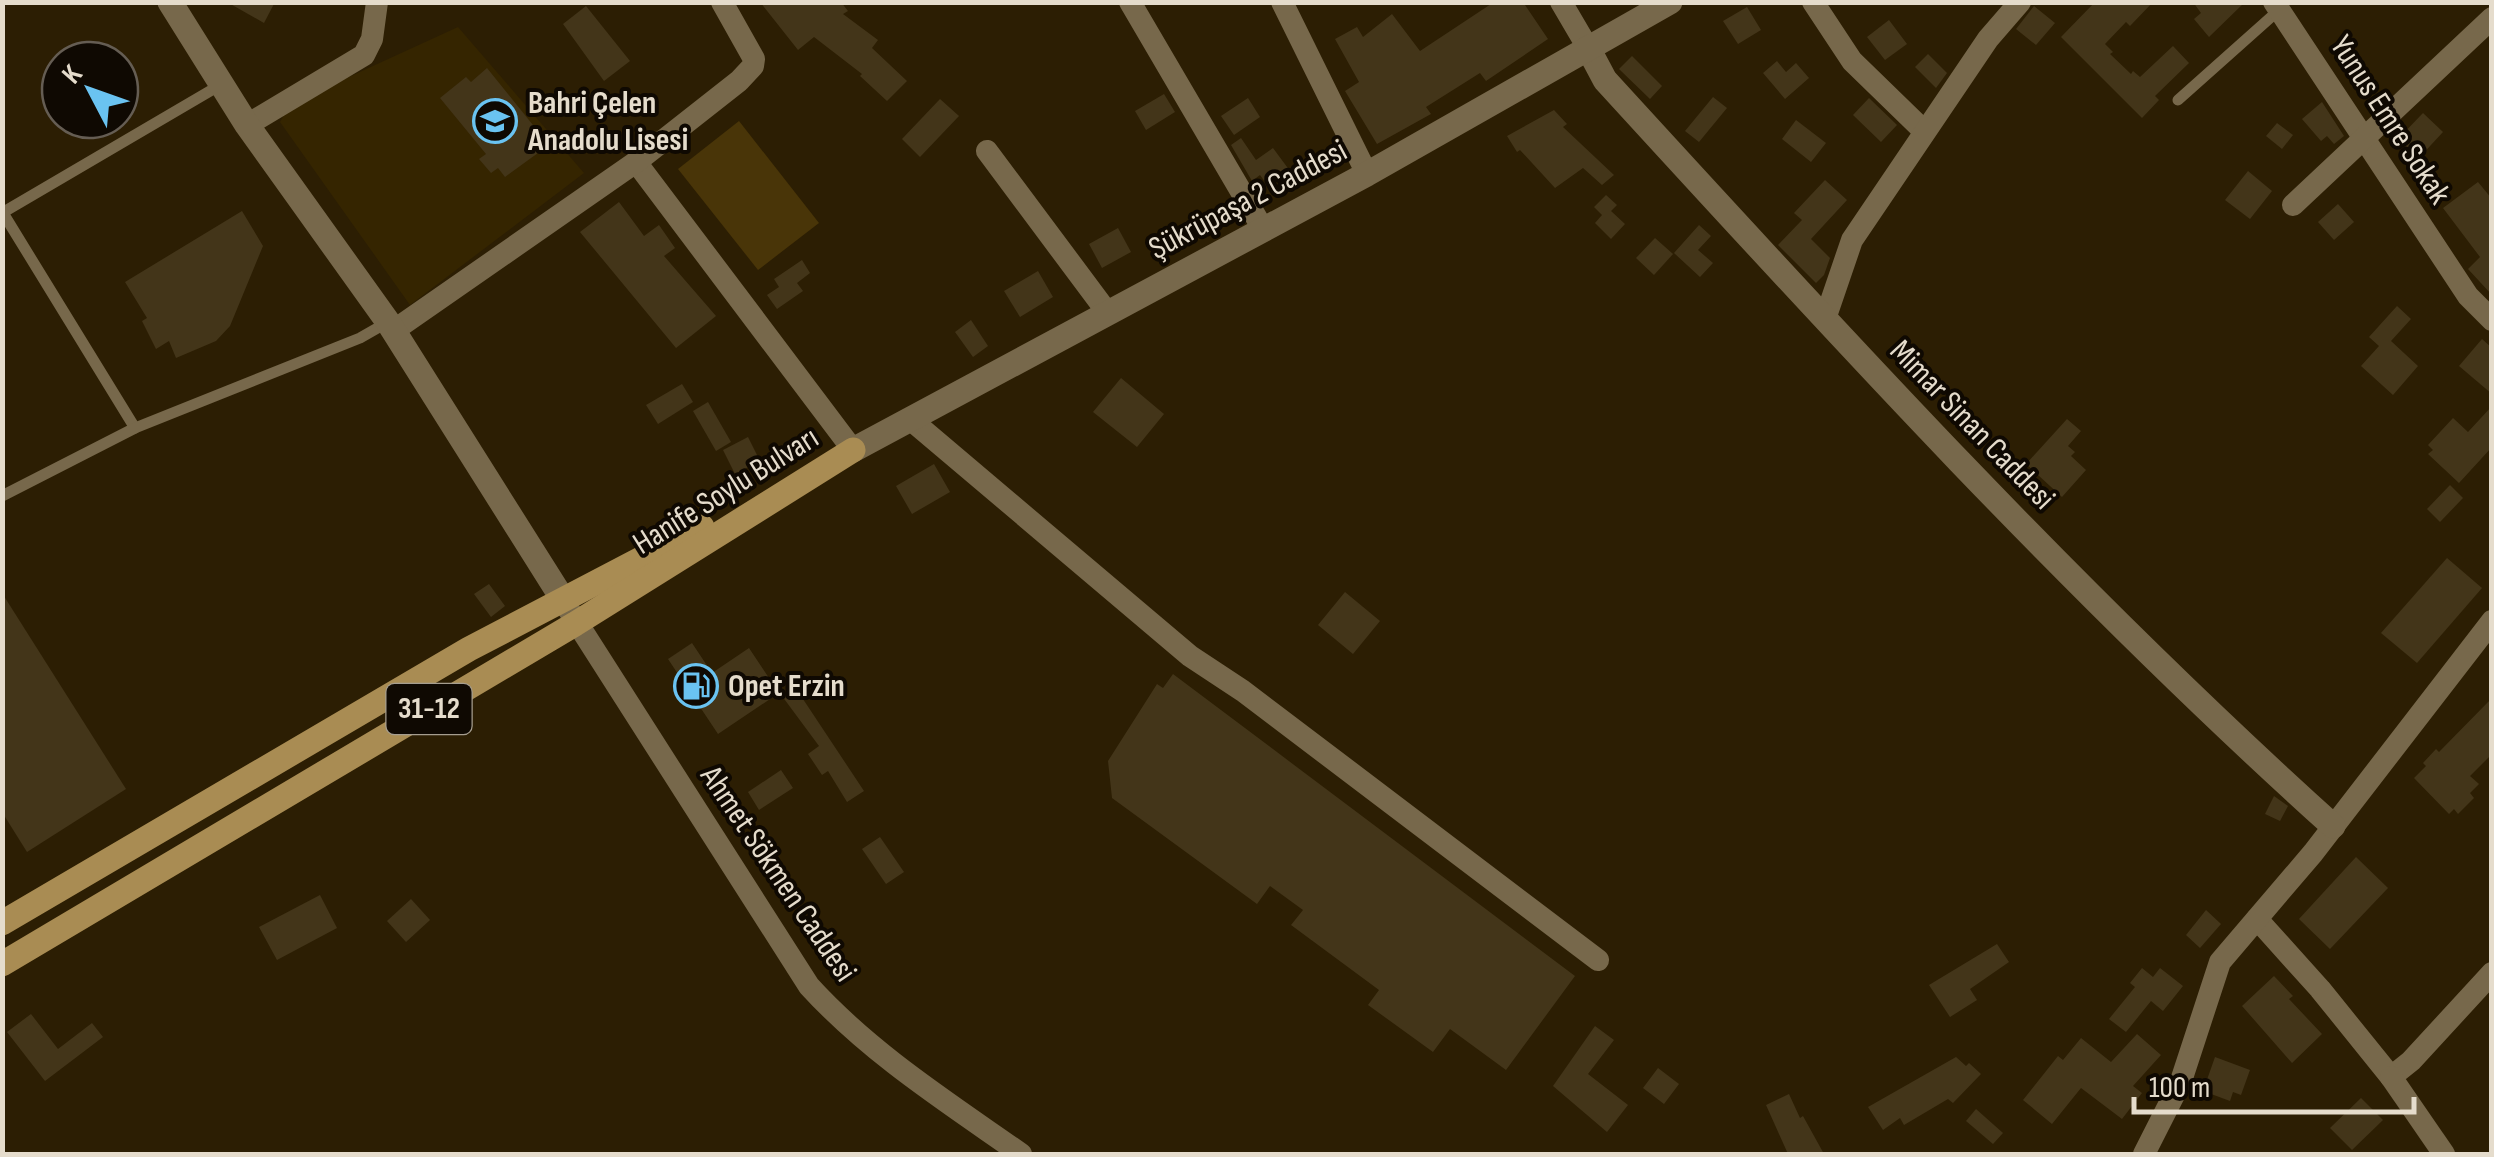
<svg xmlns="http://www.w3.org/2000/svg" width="2494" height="1157" font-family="'Sofia Sans Condensed',sans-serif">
<rect width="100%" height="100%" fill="#2c1e03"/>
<path fill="#352500" d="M458 27 584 173 410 305 280 122 290 104Z"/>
<path fill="#493508" d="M739 121 819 223 758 270 678 169Z"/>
<g fill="#433519">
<path d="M227 2H275L264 23Z"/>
<path d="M760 2H841L848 11 843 14 878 40 872 48 907 81 887 101 860 76 862 74 814 37 798 50Z"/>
<path d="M1494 2H1523L1548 39 1486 81 1480 73 1426 107 1431 114 1377 144 1345 91 1359 82 1335 39 1357 27 1363 37 1392 14 1420 51Z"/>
<path d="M2095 2H2153L2130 26 2126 22 2105 44 2113 52 2110 54 2131 74 2133 71 2140 77 2173 46 2189 63 2155 96 2159 100 2142 118 2061 37Z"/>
<path d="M2193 2H2245L2209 37 2194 19 2201 13Z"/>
<path d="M586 6 630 61 604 81 563 24Z"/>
<path d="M2034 6 2055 23 2036 45 2016 29Z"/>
<path d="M1747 7 1761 30 1738 44 1723 21Z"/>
<path d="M1889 20 1907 44 1885 60 1867 37Z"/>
<path d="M1928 54 1947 73 1936 88 1915 67Z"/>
<path d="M1632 56 1662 86 1650 99 1619 69Z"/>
<path d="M1777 61 1786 72 1796 63 1809 78 1785 99 1763 73Z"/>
<path d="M487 68 549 145 505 177 498 168 491 173 479 159 486 154 440 98 466 77 471 82Z"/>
<path d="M1164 94 1175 112 1146 130 1135 111Z"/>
<path d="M1713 97 1727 108 1699 142 1685 131Z"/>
<path d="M1248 98 1260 117 1234 135 1221 116Z"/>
<path d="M1869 98 1897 125 1881 142 1853 115Z"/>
<path d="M940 99 959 116 920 157 902 139Z"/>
<path d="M2322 102 2344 136 2334 144 2327 136 2321 141 2302 119Z"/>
<path d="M1554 110 1567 124 1563 127 1614 175 1602 185 1583 168 1555 188 1520 150 1517 152 1507 136Z"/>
<path d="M2423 113 2443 132 2418 159 2398 139Z"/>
<path d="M1796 120 1826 143 1811 162 1782 139Z"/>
<path d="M2277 123 2293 135 2282 149 2266 136Z"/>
<path d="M1241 138 1256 160 1273 148 1290 171 1268 186 1260 175 1252 181 1231 145Z"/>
<path d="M2248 171 2272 191 2250 219 2225 200Z"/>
<path d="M1825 180 1847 200 1811 239 1830 258 1824 275 1816 283 1778 245 1802 220 1794 213Z"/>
<path d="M2478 182 2492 199V295L2468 269 2480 257 2443 208Z"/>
<path d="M1606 195 1617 205 1611 211 1625 224 1611 239 1595 223 1602 215 1594 207Z"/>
<path d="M619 202 644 236 659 225 675 248 664 256 716 316 676 348 580 232Z"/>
<path d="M2338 204 2354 222 2334 240 2318 222Z"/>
<path d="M242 211 263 246 230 326 216 341 176 358 169 341 156 349 142 321 147 318 125 282Z"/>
<path d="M1699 225 1711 236 1698 250 1713 263 1700 277 1674 253Z"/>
<path d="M1118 228 1131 252 1102 268 1089 244Z"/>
<path d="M1655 238 1673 254 1654 275 1636 258Z"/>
<path d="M802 260 810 273 797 283 803 291 777 309 767 295 779 287 774 279Z"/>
<path d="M1038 271 1053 297 1020 317 1004 291Z"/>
<path d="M2397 306 2411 319 2391 341 2418 366 2393 395 2361 366 2379 346 2369 337Z"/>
<path d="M971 320 988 346 973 357 955 332Z"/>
<path d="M2482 339 2492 348V394L2459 366Z"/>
<path d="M1121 378 1164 414 1137 447 1093 412Z"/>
<path d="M682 384 693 402 658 424 646 405Z"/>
<path d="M708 402 731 442 716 451 693 411Z"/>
<path d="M2492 406V447L2459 483 2428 454 2433 450 2428 445 2453 418 2468 432Z"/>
<path d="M2067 419 2081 431 2068 446 2075 452 2071 456 2086 470 2062 497 2026 464Z"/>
<path d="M748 437 760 461 735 474 723 450Z"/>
<path d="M934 464 950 492 912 514 896 486Z"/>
<path d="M2450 485 2463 498 2440 522 2427 509Z"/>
<path d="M2447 558 2482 588 2417 663 2381 633Z"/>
<path d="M489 584 505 606 491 617 474 594Z"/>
<path d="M1345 592 1380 621 1353 654 1318 625Z"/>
<path d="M2 593 126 789 27 852 2 812Z"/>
<path d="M692 643 712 673 749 648 779 693 718 734 668 659Z"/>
<path d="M1173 674 1575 976 1506 1070 1450 1029 1433 1052 1368 1005 1379 990 1291 925 1303 910 1270 886 1257 904 1112 798 1108 761 1157 684 1163 688Z"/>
<path d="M795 687 864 791 847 802 828 771 822 775 808 754 819 746 782 696Z"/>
<path d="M2492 698V754L2470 776 2479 784 2470 793 2474 798 2458 814 2454 809 2449 814 2414 778 2426 766 2423 763 2436 749 2439 752Z"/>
<path d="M781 770 793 788 759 810 748 792Z"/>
<path d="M2274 796 2288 806 2280 821 2265 814Z"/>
<path d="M880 837 904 872 886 884 862 849Z"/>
<path d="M2356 857 2388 888 2330 949 2299 919Z"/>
<path d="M320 895 337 928 277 960 259 927Z"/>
<path d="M411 899 430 920 406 942 387 921Z"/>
<path d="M2206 910 2221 924 2200 948 2186 935Z"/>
<path d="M1997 944 2009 962 1970 989 1977 1000 1950 1017 1929 985Z"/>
<path d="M2142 968 2153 977 2160 968 2183 986 2163 1011 2151 1001 2126 1032 2109 1019 2135 987 2130 983Z"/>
<path d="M2274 976 2293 996 2289 999 2322 1034 2292 1063 2242 1006Z"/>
<path d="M31 1014 58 1049 92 1023 103 1037 45 1081 7 1032Z"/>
<path d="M1595 1026 1614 1040 1588 1074 1628 1105 1607 1132 1553 1086Z"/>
<path d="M2137 1034 2161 1055 2133 1086 2142 1093 2122 1119 2081 1088 2052 1124 2023 1100 2058 1056 2063 1060 2081 1038 2111 1062Z"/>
<path d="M1956 1057 1966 1066 1969 1063 1981 1074 1953 1103 1948 1099 1904 1125 1900 1118 1883 1130 1868 1107Z"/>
<path d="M2215 1057 2250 1070 2241 1095 2233 1092 2230 1101 2203 1091Z"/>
<path d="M1658 1068 1679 1084 1664 1104 1643 1088Z"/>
<path d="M1789 1094 1800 1118 1803 1116 1824 1154H1788L1766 1105Z"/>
<path d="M2361 1098 2383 1120 2352 1150 2330 1128Z"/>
<path d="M1976 1109 2003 1133 1993 1144 1966 1121Z"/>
</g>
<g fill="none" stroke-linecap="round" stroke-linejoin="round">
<g stroke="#77684b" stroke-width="11">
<path d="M2178 100 2279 10"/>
<path d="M2 213 222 84"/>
<path d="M3 213 135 428"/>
<path d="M2 496 135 428 360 338 388 322"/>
</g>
<g stroke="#77684b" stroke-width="22">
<path d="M1130 2 1263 229"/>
<path d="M1282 2 1367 174"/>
<path d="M1561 2 1588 48"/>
<path d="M1813 2 1852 61 1924 131"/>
<path d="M2274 2 2468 296 2492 320"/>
<path d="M247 125 364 55 372 39 377 2"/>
<path d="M987 151 1107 312"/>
<path d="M636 162 853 450"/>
<path d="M2293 205 2492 18"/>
<path d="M1825 319 1852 240 1988 39 2020 2"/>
<path d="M393 331 636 162 739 81 753 66 754 59 722 2"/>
<path d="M910 419 1190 656 1243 691 1598 960"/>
<path d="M567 607 809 986C870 1053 947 1102 1021 1154"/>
<path d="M2257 919 2320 989 2391 1077 2411 1061 2492 973"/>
<path d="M2391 1077 2444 1154"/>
<path d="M2144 1154 2181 1081 2220 962 2313 853 2492 621"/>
</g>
<g stroke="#77684b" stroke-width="25">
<path d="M170 2 247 125 388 322 562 598"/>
<path d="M1588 48 1605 80C1839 336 2075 594 2333 826"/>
</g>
<path stroke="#77684b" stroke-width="25" d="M853 450 1367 174 1670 2"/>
<g stroke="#a98c53" stroke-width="25">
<path d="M2 923 469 649 702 527"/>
<path d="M2 964 575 624 853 450"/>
</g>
</g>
<defs>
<g id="school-ring" transform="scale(2.25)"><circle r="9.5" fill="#0f0902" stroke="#6ac3f1" stroke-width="1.5"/><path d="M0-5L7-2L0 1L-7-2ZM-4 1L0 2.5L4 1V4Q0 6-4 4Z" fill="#6ac3f1"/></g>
<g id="fuel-ring" transform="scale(2.25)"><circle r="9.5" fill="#0f0902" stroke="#6ac3f1" stroke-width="1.5"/><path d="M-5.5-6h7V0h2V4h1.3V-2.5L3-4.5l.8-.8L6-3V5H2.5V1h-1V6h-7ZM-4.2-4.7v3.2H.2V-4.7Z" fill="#6ac3f1"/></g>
</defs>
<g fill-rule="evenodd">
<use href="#school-ring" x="495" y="121"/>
<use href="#fuel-ring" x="696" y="686"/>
</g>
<g text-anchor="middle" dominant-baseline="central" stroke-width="8" stroke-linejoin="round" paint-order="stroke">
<rect fill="#0f0902" stroke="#a59d8f" stroke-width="2.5" x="386.5" y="684" width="85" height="50" rx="8"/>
<g font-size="30" font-weight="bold" fill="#e5dccc">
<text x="429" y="709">31-12</text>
</g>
<g font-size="32" font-weight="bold" fill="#e5dccc" stroke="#0f0902" text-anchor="start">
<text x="528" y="103">Bahri Çelen<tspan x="528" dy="37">Anadolu Lisesi</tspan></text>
<text x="728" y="686">Opet Erzin</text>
</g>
<g font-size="32" fill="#e5dccc" stroke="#0f0902">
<text transform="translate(2390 120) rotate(57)">Yunus Emre Sokak</text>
<text transform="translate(1248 200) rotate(-28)">Şükrüpaşa 2 Caddesi</text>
<text transform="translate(1972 425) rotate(46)">Mimar Sinan Caddesi</text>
<text transform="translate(726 491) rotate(-32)">Hanife Soylu Bulvarı</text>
<text transform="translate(778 874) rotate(56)">Ahmet Sökmen Caddesi</text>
</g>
</g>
<rect width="2494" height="1157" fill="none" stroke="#e5dccc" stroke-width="10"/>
<g transform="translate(90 90) rotate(311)"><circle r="48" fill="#0f0902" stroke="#655d53" stroke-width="2.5"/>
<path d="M0-8L18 38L0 25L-18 38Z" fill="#6ac3f1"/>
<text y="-15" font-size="28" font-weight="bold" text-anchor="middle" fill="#e5dccc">K</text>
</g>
<path d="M2134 1097v15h280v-15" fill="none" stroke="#e5dccc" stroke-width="5"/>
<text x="2149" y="1097" font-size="30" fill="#e5dccc" stroke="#0f0902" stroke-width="8" paint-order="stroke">100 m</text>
</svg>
